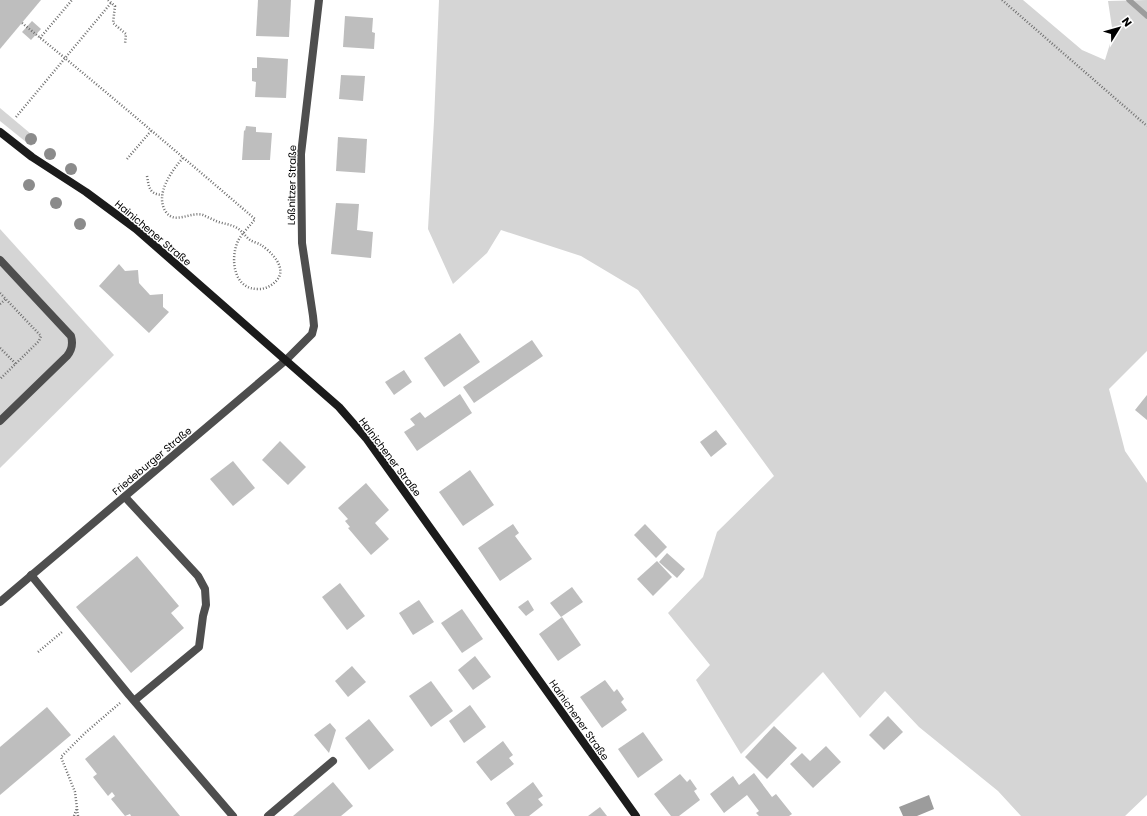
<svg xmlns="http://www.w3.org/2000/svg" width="1147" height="816" font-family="Poppins,sans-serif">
<rect width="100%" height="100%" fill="#fff"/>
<g fill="#d5d5d5">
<path d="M439 0H1023L1082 50 1105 60 1113 34 1108 1 1147 0V351L1109 389 1125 451 1147 483V795L1125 816H1021L998 791 919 727 885 691 860 718 823 672 741 754 696 680 710 665 668 613 703 577 717 532 774 476 638 290 581 256 501 230 487 253 453 284 428 229 434 121Z"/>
<path d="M0 108 37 139 31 146 0 121Z"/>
<path d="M0 229 114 355 0 468Z"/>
</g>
<path fill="#9c9c9c" d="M929 795 934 809 917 816H903L899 807Z"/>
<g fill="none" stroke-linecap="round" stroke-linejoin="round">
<path stroke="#9c9c9c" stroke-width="5.5" d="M1129 0 1147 16"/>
</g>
<g fill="#bebebe">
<path d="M0 0H41L0 49Z"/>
<path d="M258 0H291L289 37 256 36Z"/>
<path d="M345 16 373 18 372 32 375 33 374 49 343 47Z"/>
<path d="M32 21 41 29 31 40 22 32Z"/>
<path d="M257 57 288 59 286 98 255 97 256 82 252 81V68H257Z"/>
<path d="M341 75 365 76 363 101 339 99Z"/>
<path d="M246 126 256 127V132L272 133 270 160H242L244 130 245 131Z"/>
<path d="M338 137 367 139 365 173 336 171Z"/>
<path d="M336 203 359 204 357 230 373 232 371 258 331 254Z"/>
<path d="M119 264 125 271 138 270 139 283 150 295 163 294V307L169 312 149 333 99 286Z"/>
<path d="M460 333 480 362 444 387 424 358Z"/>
<path d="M532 340 543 356 474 403 463 387Z"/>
<path d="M404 370 412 382 394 395 385 382Z"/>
<path d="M460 394 472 413 417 451 404 432 415 425 410 419 420 412 425 418Z"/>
<path d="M1147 395V420L1135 410Z"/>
<path d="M716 430 727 444 711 457 700 442Z"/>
<path d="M280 441 306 467 288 485 262 460Z"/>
<path d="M233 461 255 488 233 506 210 479Z"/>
<path d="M470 470 494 505 463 526 439 492Z"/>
<path d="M366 483 389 510 375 523 389 539 371 555 348 528 350 527 345 521 348 519 338 508Z"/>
<path d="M513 524 519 533 515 536 532 559 500 581 478 548Z"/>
<path d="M645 524 667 547 656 558 634 535Z"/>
<path d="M667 553 685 569 677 578 659 562Z"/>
<path d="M137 556 179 606 171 613 184 628 131 673 76 607Z"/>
<path d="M657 561 672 577 653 596 637 579Z"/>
<path d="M340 583 365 616 347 630 322 597Z"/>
<path d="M572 587 583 602 561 617 550 603Z"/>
<path d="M419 600 434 622 413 635 399 613Z"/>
<path d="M528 600 534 610 526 616 518 607Z"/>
<path d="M462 609 483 639 462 653 441 623Z"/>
<path d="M562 617 581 645 558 661 539 634Z"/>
<path d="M475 656 491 677 473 690 458 670Z"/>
<path d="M352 666 366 682 348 697 335 681Z"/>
<path d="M605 680 614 692 617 689 624 699 621 702 627 710 602 728 580 697Z"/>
<path d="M431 681 453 711 431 727 409 696Z"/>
<path d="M470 705 486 727 464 743 449 721Z"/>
<path d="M47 707 71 735 0 795V747Z"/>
<path d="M888 716 903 732 884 750 869 735Z"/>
<path d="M369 719 394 750 369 770 345 738Z"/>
<path d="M330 723 336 730 329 753 314 735Z"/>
<path d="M774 726 797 748 767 779 745 757Z"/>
<path d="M643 732 663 760 638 778 618 749Z"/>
<path d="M114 735 140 767 180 816H131L130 814 125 816 111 799 115 796 112 792 108 796 93 777 97 774 85 759Z"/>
<path d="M503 741 513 755 509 758 514 764 491 781 476 762Z"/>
<path d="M826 746 841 762 813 788 790 764 802 753 810 761Z"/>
<path d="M754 773 772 797 776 794 792 814 789 816H759L756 813 759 811 747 795 724 813 710 794 733 776 739 785Z"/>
<path d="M680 774 687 782 690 779 697 789 694 791 700 800 679 816H671L654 794Z"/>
<path d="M333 782 353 806 341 816H293Z"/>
<path d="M533 782 543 796 538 799 543 805 529 816H515L506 803Z"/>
<path d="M600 807 607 816H588Z"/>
</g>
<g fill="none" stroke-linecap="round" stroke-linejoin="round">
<g stroke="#707070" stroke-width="2.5" stroke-dasharray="1 2" stroke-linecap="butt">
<path d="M108 0 115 6 113 23 126 34 125 44"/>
<path d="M1002 0 1147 126"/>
<path d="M22 23C101 87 178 153 255 219 250 226 242 233 238 241 230 258 233 290 259 289 267 289 275 284 279 277 285 265 270 251 261 245 258 243 253 242 250 240 245 236 242 231 237 228 231 224 223 224 216 221 212 219 207 217 203 215 191 211 175 225 166 212 154 195 172 170 183 158"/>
<path d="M40 38 72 0"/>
<path d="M16 117 111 3"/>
<path d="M127 159 151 131"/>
<path d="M147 176C149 187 149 194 162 195"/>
<path d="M0 293 41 336 39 341 0 379"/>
<path d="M0 304 6 299"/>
<path d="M0 348 16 364"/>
<path d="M38 652 62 632"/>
<path d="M74 816 77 808"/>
<path d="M78 816 75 792 61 757 85 733 120 703"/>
</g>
<g stroke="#4e4e4e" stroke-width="8">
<path d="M0 260 71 336C73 343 72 350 67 356L0 421"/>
<path d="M125 497 198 576 205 589 206 605 203 616 199 647 135 700"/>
</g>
<g stroke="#4e4e4e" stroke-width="8">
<path d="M31 575 129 695 233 816"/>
<path d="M0 602 286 360 312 334 314 326 313 316 302 243 301 154 319 0"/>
<path d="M268 816 333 761"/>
</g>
<path stroke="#1b1b1b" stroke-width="8" d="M0 132 32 157 86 192 136 229 339 407 366 438 636 816"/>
</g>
<g fill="#8b8b8b">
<circle cx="31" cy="139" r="6"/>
<circle cx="50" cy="154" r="6"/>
<circle cx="71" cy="169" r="6"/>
<circle cx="29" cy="185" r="6"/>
<circle cx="56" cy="203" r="6"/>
<circle cx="80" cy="224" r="6"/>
</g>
<g text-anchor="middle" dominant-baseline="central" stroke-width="3" stroke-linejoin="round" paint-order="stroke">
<g font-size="10" fill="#000" stroke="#fff">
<text transform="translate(292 185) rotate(-89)">Lößnitzer Straße</text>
<text transform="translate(153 233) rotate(40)">Hainichener Straße</text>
<text transform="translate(390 457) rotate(53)">Hainichener Straße</text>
<text transform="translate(152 461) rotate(-40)">Friedeburger Straße</text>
<text transform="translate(579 720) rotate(55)">Hainichener Straße</text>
</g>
</g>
<g transform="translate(1119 28) rotate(53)" stroke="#ffffff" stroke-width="3" paint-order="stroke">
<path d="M0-3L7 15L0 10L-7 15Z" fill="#000000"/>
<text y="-6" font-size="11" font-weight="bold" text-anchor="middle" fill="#000000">N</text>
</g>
</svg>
